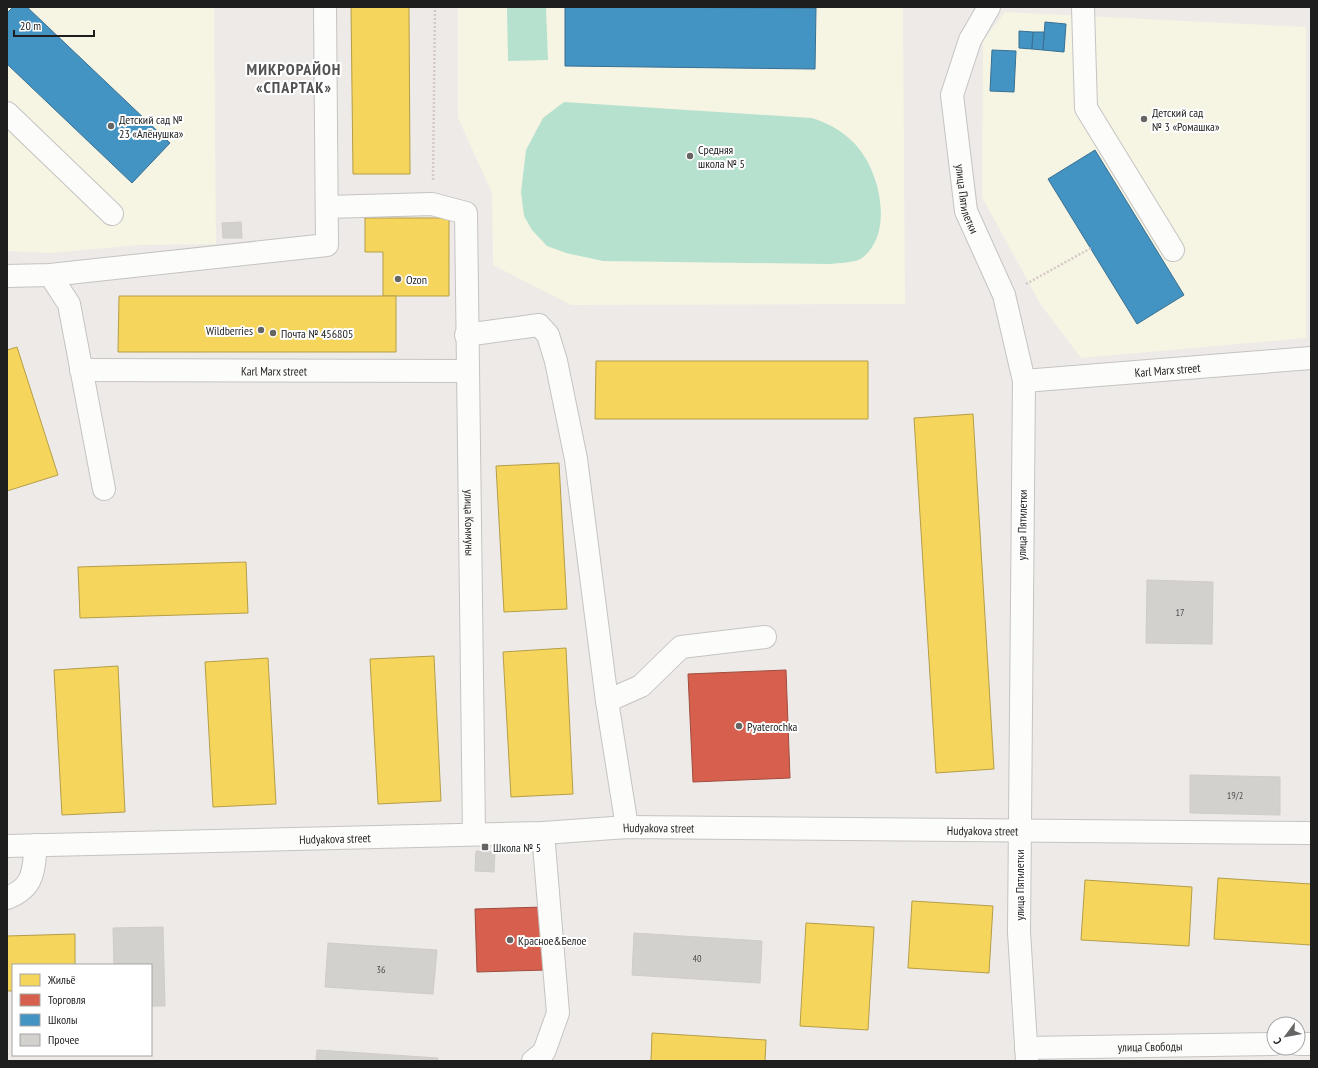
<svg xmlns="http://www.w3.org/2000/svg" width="1318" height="1068" font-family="'PT Sans Narrow',sans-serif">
<rect width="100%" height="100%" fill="#edeae7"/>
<g fill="#f6f4e3">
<path d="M7 7H214L216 244 140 245 52 253 7 251Z"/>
<path d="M458 7H903L905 304 571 305 493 265 492 193 458 118Z"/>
<path d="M1005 12 1306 27V338L1081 358 1041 305 982 197 983 41Z"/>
</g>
<g fill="#b5e1ce">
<path d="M507 7H546L548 60 508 61Z"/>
<path d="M564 102 812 118C828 123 841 130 853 142 880 168 895 233 862 258 855 263 838 263 829 264L603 261 566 253 547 246 532 230 524 216 521 192 526 150 543 118Z"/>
</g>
<g fill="#f6d55c" stroke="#b59e49">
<path d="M351 7H409L410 174H353Z"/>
<path d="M365 218H449V296H383V252H365Z"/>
<path d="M119 296H396V352H118Z"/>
<path d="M17 347 58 475 7 491V350Z"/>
<path d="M596 361H868V419H595Z"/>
<path d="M973 414 994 769 936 773 914 418Z"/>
<path d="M559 463 567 609 504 612 496 466Z"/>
<path d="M246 562 248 613 80 618 78 567Z"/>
<path d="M566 648 573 794 511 797 503 652Z"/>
<path d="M434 656 441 801 378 804 370 659Z"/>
<path d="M268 658 276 804 213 807 205 662Z"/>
<path d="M118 666 125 812 62 815 54 670Z"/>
<path d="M1218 878 1311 884V945L1214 939Z"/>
<path d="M1085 880 1192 887 1189 946 1081 940Z"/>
<path d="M912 901 993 906 989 973 908 968Z"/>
<path d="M806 923 874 927 868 1030 800 1026Z"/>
<path d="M75 934V965H13V991H7V936Z"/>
<path d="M652 1033 766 1040 765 1061H651Z"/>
</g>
<g fill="#d6604d" stroke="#9f4c3f">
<path d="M786 670 790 778 693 782 688 674Z"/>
<path d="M544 907 546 970 477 972 475 909Z"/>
</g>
<g fill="#4393c3" stroke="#387092">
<path d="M13 7H27L170 143 132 183 7 64V13Z"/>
<path d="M565 7 816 8 815 69 565 66Z"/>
<path d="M1045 22 1066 24 1064 52 1043 50Z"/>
<path d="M1019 31 1033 32 1032 49 1019 48Z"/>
<path d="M1033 32H1044L1043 50 1032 49Z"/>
<path d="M992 50 1016 51 1014 92 990 91Z"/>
<path d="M1095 150 1184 295 1137 324 1048 179Z"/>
</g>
<g fill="#d3d1ce" stroke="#d0ccc8">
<path d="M241 222 242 238H223L222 223Z"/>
<path d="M1147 580 1213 582 1212 644 1146 643Z"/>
<path d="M1190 775 1280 777V815L1190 813Z"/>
<path d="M476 851 495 852 494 872 475 871Z"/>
<path d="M163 927 165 1006H151V965H114L113 928Z"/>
<path d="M634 933 762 941 760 983 632 975Z"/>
<path d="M328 943 437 950 433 994 325 987Z"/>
<path d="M317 1050 438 1058V1061H316Z"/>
</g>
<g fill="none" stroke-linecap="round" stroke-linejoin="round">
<g stroke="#c5c4c3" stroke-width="24">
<g id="minor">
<path id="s1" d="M989 7 970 40 952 95 966 211 1004 295 1024 381 1019 932 1027 1061"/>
<path d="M1083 7 1086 108 1173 250"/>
<path d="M7 113 112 214"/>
<path id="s2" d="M327 207 432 204 466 213 474 834"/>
<path d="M50 275 69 304 104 489"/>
<path d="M7 276 50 275 327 245 325 7"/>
<path d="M466 335 539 325 548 335 556 361 576 459 607 701 627 827"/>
<path id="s3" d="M81 370 467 371"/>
<path id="s4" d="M1024 381 1311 358"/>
<path d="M607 701 641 686 681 647 765 637"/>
<path id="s5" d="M7 846 543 833 627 827 1311 833"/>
<path d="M7 898C35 887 33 871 36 845"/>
<path d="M1298 1044H1311"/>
<path id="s6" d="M1026 1048 1274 1044"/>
<path d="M533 1061 544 1052 558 1013 543 833"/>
</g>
</g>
<g stroke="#d6c9c7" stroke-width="2.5" stroke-dasharray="2 2" stroke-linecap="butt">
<path d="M433 180 435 7"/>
<path d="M1026 284 1091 248"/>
</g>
<use href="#minor" stroke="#fcfcfb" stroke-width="22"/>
</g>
<g fill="#666564" stroke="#fff" stroke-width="1.5">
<circle cx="1144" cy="119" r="4"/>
<circle cx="111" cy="126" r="4"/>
<circle cx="690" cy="156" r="4"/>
<circle cx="398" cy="279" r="4"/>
<circle cx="261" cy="330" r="4"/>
<circle cx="273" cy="333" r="4"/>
<circle cx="739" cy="726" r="4"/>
<rect x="481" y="843" width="8" height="8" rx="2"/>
<circle cx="510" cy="940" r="4"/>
</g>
<g text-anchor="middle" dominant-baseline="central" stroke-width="4" stroke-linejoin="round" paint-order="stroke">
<g font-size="10" fill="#4b4b4a">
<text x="1180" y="612">17</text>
<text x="1235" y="795">19/2</text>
<text x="697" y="958">40</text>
<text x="381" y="969">36</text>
</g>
<g font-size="12" fill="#1e1e1e" stroke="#fff" text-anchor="start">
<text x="1152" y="112">Детский сад<tspan x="1152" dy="14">№ 3 «Ромашка»</tspan></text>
<text x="119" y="119">Детский сад №<tspan x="119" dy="14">23 «Алёнушка»</tspan></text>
<text x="698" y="149">Средняя<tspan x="698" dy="14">школа № 5</tspan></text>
<text x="406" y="279">Ozon</text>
<text x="253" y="330" text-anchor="end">Wildberries</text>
<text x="281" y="333">Почта № 456805</text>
<text x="747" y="726">Pyaterochka</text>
<text x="493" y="847">Школа № 5</text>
<text x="518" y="940">Красное&amp;Белое</text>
</g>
<g font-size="12" fill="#1e1e1e" stroke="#fff">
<text stroke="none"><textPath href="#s1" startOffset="201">улица Пятилетки</textPath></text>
<text stroke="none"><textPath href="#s4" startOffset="144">Karl Marx street</textPath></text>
<text stroke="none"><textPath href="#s3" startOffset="193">Karl Marx street</textPath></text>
<text stroke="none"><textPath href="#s2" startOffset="450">улица Коммуны</textPath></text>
<text transform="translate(1022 525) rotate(-89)">улица Пятилетки</text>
<text stroke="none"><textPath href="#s5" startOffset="652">Hudyakova street</textPath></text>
<text stroke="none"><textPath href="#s5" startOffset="976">Hudyakova street</textPath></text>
<text stroke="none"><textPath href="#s5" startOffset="328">Hudyakova street</textPath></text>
<text transform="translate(1019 885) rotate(-90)">улица Пятилетки</text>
<text stroke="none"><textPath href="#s6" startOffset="124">улица Свободы</textPath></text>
</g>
<g font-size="16" font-weight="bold" letter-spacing="1" fill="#515151" stroke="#fff">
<text x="294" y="69">МИКРОРАЙОН<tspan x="294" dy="18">«СПАРТАК»</tspan></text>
</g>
</g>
<rect width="1318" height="1068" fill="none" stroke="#1e1e1e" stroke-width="16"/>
<rect x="12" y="964" width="140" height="92" fill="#ffffff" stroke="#a5a5a5"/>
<rect x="20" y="974" width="20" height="12" fill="#f6d55c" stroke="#a5a5a5"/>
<text x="48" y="984" font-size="12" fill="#1e1e1e">Жильё</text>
<rect x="20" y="994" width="20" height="12" fill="#d6604d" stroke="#a5a5a5"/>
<text x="48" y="1004" font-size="12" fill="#1e1e1e">Торговля</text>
<rect x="20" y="1014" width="20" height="12" fill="#4393c3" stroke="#a5a5a5"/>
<text x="48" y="1024" font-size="12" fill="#1e1e1e">Школы</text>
<rect x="20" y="1034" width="20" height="12" fill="#d3d1ce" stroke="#a5a5a5"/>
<text x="48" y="1044" font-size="12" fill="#1e1e1e">Прочее</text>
<g transform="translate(1286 1036) rotate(238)"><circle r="19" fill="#ffffff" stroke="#a5a5a5"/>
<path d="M0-3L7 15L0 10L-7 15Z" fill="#666564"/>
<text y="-6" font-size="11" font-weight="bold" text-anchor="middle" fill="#1e1e1e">С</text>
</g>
<path d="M14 30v6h80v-6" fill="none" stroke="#1e1e1e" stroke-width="2"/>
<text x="20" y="30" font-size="12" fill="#1e1e1e" stroke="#ffffff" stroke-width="3" paint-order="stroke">20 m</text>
</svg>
